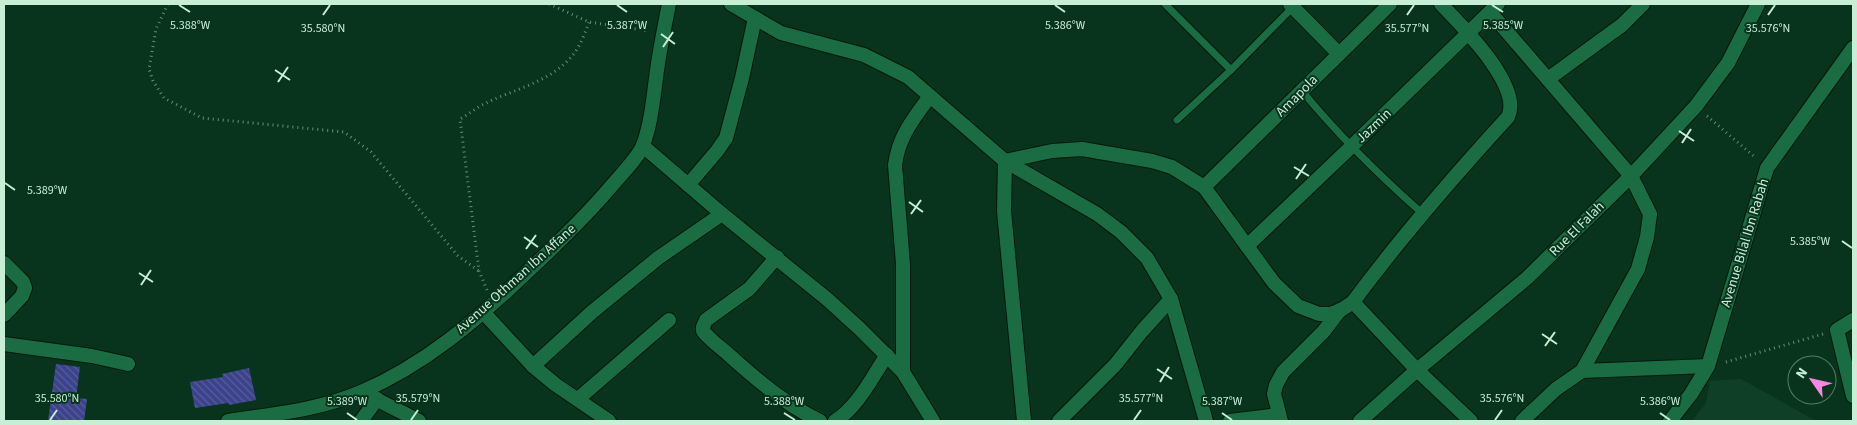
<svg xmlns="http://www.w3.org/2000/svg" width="1857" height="425" font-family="'Source Sans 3',sans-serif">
<defs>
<pattern id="building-back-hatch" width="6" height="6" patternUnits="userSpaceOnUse" patternTransform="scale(1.25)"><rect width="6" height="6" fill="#3c428b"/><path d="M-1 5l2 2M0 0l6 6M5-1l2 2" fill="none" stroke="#575e9a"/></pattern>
</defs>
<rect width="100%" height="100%" fill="#08341d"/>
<path fill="#0f4027" d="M1741 379 1816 421H1692L1706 403 1710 381Z"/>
<g fill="url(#building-back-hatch)">
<path d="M56 364 80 367 76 398 87 399 84 421H48Z"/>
<path d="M249 368 256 400 229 405 228 403 195 408 190 382 223 377 222 374Z"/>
</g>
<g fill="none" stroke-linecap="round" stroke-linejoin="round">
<g stroke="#02180b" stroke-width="9">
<g id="lane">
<path d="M1165 4 1231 70"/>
<path d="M1302 91C1339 136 1380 176 1423 214"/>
<path d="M1177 120 1231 70 1293 7"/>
</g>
</g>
<g stroke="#02180b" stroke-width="16">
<g id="street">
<path d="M731 4 781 33 864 55 908 77 1005 161 1052 151 1082 149 1152 161 1172 167 1204 187 1274 283 1298 306 1319 314H1330L1341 310 1353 302 1417 370 1471 421"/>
<path d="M1290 4 1339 54"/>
<path d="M1490 12 1631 176 1650 214 1647 237 1638 269 1582 371 1556 389 1522 421"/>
<path d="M1548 79 1622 25 1643 4"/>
<path d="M643 146 722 214 827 299 859 328 903 372 933 421"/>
<path d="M1005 161 1097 214 1121 232 1147 258 1171 299 1206 421"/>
<path d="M1005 161 1004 211 1024 421"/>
<path d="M688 185 717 151 726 138 742 78 755 18"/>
<path d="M1204 187 1390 4"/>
<path d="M1247 246 1352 146 1498 4"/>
<path d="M777 257 749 289 706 320 703 327V331C710 340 720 347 729 355 757 380 786 405 820 421"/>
<path d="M4 263 23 282 25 288 22 296 4 315"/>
<path d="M1353 302C1401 237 1454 176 1508 117 1523 86 1461 25 1441 4"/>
<path d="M484 313 533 366 556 385 609 421"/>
<path d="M1853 320 1837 330 1853 396"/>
<path d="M4 344 92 356 128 364"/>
<path d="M533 366 592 312 658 258 722 214"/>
<path d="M1582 371 1708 366"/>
<path d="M903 372V264L895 165C899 135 913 120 930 96"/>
<path d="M362 392 419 421"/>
<path d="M578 399 669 320"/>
<path d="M228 421C273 414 319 410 361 392 424 365 477 320 526 273 555 246 583 219 608 190 617 179 639 157 643 145 651 124 653 100 656 78 659 53 664 29 669 4"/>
<path d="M361 421 377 399"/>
<path d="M835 421C858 407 872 377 887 355"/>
<path d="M1059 421 1115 365 1142 331 1171 299"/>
<path d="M1230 421 1279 415"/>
<path d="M1281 421 1274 394 1276 385 1283 372 1324 331 1340 310"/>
<path d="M1360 421 1417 370 1527 278 1631 176 1696 106 1728 63 1758 4"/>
<path d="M1670 421 1691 394 1708 366 1767 168 1853 48"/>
</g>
</g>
<g stroke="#658e76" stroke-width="3" stroke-dasharray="1 4" stroke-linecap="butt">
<path d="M168 4 156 29 149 69 153 81 164 98 202 118 344 132 371 152 458 256 479 271"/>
<path d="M549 4 589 22 649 31"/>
<path d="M1707 116 1756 158"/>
<path d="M487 290 479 271 460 119C469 114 477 107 486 103 515 89 550 82 572 56 580 47 585 33 589 22"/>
<path d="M1726 362 1823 334"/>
</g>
<use href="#lane" stroke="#1a6d43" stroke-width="7"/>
<use href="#street" stroke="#1a6d43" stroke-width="14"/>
</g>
<path fill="none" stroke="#c8eed5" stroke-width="2" d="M179 5 190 12M617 5 627 12M1055 5 1065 12M1492 5 1503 12M323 15 330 5M1407 15 1414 5M1768 15 1775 5M661 34 675 44M663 47 673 32M275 70 290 80M278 82 288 67M1679 131 1694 141M1682 143 1691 129M1294 167 1309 176M1296 179 1306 164M5 183 15 190M909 202 923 212M911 214 921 200M524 237 538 247M1842 241 1852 248M526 249 536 235M139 273 153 282M141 285 151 270M1542 334 1557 344M1545 346 1555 332M1157 369 1172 379M1160 382 1169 367M347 413 357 420M784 413 795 420M1222 413 1232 420M1660 413 1670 420M50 420 57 410M411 420 418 410M1134 420 1141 410M1495 420 1502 410"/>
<g text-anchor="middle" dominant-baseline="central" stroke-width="4" stroke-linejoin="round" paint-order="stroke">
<g font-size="14" fill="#c8eed5" stroke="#08341d">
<text transform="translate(1297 96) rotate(-45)">Amapola</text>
<text transform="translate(1374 126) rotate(-44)">Jazmin</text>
<text transform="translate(1577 229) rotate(-45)">Rue El Falah</text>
<text transform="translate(1745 243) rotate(-73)">Avenue Bilal Ibn Rabah</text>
<text transform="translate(516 279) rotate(-42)">Avenue Othman Ibn Affane</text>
</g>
</g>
<g font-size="12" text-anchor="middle" fill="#c8eed5" stroke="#08341d" stroke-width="4" stroke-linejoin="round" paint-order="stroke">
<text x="190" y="29">5.388°W</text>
<text x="627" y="29">5.387°W</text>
<text x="1065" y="29">5.386°W</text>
<text x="1503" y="29">5.385°W</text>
<text x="1768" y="32">35.576°N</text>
<text x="323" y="32">35.580°N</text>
<text x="1407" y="32">35.577°N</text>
<text x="47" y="194">5.389°W</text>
<text x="1810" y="245">5.385°W</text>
<text x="57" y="402">35.580°N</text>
<text x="418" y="402">35.579°N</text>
<text x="1141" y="402">35.577°N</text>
<text x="1502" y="402">35.576°N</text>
<text x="347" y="405">5.389°W</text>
<text x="784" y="405">5.388°W</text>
<text x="1222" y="405">5.387°W</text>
<text x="1660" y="405">5.386°W</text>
</g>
<rect width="1857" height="425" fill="none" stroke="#c8eed5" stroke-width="10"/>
<g transform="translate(1812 380) rotate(304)"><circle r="24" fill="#08341d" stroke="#557e67"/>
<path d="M0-4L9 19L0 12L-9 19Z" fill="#fd86e2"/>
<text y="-8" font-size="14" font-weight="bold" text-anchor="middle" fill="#c8eed5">N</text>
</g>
</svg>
